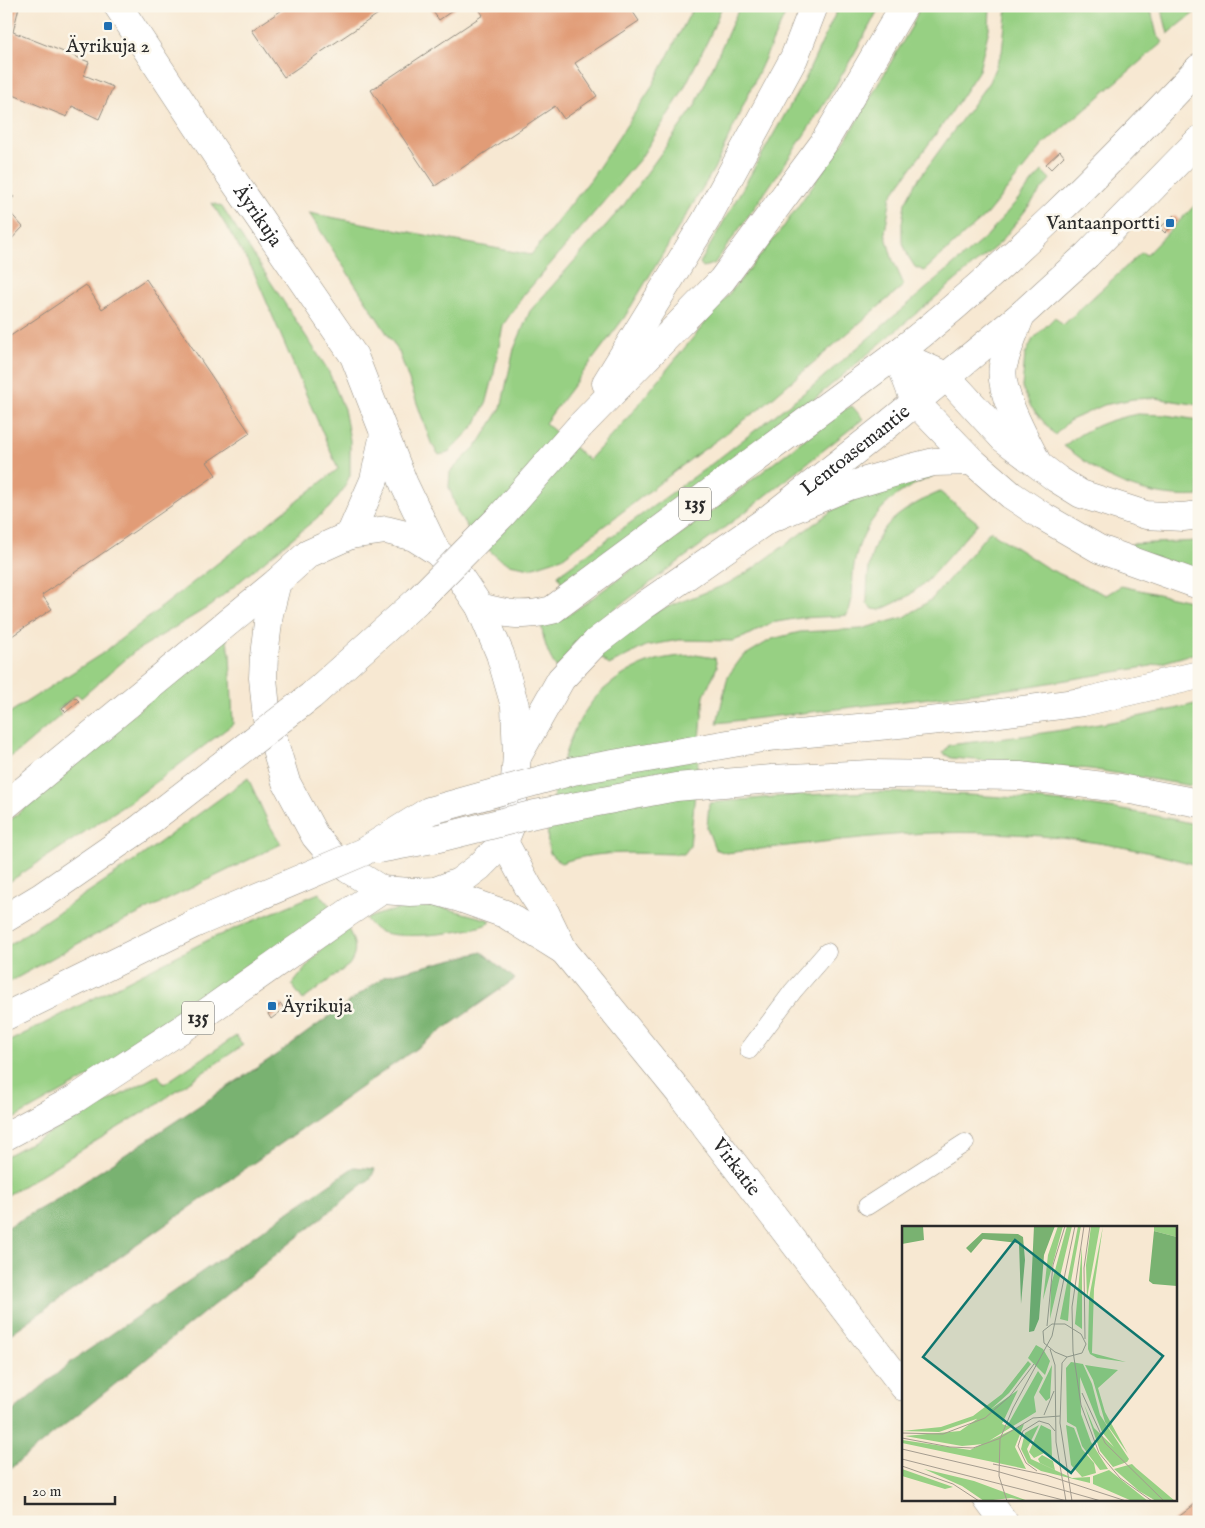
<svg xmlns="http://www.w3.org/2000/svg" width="1205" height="1528" font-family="'IM FELL English',serif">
<rect width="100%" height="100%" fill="#fbf7ec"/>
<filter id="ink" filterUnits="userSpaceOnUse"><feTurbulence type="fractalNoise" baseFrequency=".02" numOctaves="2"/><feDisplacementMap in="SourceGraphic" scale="10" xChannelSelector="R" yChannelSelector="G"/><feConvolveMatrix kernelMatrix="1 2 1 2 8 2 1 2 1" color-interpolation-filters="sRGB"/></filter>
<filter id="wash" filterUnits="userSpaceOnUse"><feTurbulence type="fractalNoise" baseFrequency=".0096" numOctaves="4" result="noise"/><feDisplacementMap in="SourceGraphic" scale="20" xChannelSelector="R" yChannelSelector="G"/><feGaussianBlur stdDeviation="1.12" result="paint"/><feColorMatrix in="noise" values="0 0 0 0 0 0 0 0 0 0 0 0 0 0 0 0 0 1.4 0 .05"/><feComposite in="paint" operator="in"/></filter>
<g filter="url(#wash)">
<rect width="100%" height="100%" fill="#f7e8d2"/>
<g fill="#97d083" stroke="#617e57">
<path d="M694 6H722L709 38 681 94 640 159 523 296 503 325 493 378 487 401 475 425 448 453 439 455 431 443 399 352 309 213 531 255 591 179 650 90Z"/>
<path d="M740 6H789L714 169 624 318 545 423 589 460 624 422 782 229 851 131 912 26 920 6H990L989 29 979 70 951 113 891 196 885 232 892 258 904 285 758 410 691 459 562 558 531 568 509 564 498 558 473 536 458 513 449 487 450 472 479 443 501 408 514 349 530 311 623 206 695 106Z"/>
<path d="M839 6H880C833 98 774 181 714 264L703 267 700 263 804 81Z"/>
<path d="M1007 6H1150L1157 35 1163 42 1044 144 986 215 924 271 915 267 908 256 902 240V223L905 203 915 184 989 82 1002 52Z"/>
<path d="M1161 6H1199V9L1168 34Z"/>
<path d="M1042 171 1050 179 1000 243 793 417 564 588 558 575 709 466 814 385 987 236Z"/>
<path d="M1199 201V405L1155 398 1133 399 1104 405 1069 421 1055 435 1031 407 1022 387 1025 355 1033 339 1055 317 1063 325 1142 252 1146 255Z"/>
<path d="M212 203 222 207 328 370 344 409 350 440V475L343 490 329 508 210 606 134 652 81 698 77 694 58 710 61 715 19 751 6 760V715L103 653 338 469 253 270Z"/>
<path d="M852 406 863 419 744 513 603 618 589 631 557 668C547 655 544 641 541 624L565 617 580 607 716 508 838 413Z"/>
<path d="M1138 414 1165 415 1199 420V496C1166 499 1126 489 1098 471 1087 463 1075 454 1064 446 1086 428 1110 419 1138 414Z"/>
<path d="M930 474 933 477C892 490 861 522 854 565 851 582 855 599 847 615L841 616 800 618 771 623 744 637 732 641 679 640 646 646 609 665 598 655 652 613 727 584 751 570 833 510 868 492Z"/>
<path d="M940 492 978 523 927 581 907 597 880 610 873 609 867 604C867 582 868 554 880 535 892 515 919 501 940 492Z"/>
<path d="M990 531 1047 568 1106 595 1121 586 1199 603V652L1151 666 1024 687 717 723 728 676 742 657 772 639 800 632 861 629 905 617 932 599Z"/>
<path d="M1199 541V571L1133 550 1131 544Z"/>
<path d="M226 638 230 653 233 724 134 799 6 884V824L152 698Z"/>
<path d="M696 655 715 658 717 667 704 696 690 846 684 854C645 854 598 849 561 863 558 860 552 857 550 853 540 830 563 754 574 731 582 715 593 697 608 686 623 673 646 661 666 658 675 656 686 656 696 655Z"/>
<path d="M1199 703V787L1090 769 951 758 943 753 949 745C1033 735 1117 724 1199 703Z"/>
<path d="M248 778 269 824 281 844 81 942 6 984V947L133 862Z"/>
<path d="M870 792C983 794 1088 799 1199 825V866C1099 835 984 827 881 836 829 841 778 847 726 853L715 849 707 828 709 803 784 796Z"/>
<path d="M319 893 331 907 282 947 101 1070 6 1123V1043L210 939Z"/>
<path d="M412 906 441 907 490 920V923C469 933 403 940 381 932 374 930 370 924 366 919L379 914Z"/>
<path d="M347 927C354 940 359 951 349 965L303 1000 292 985C309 964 324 943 347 927Z"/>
<path d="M236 1036 243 1045 160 1102 6 1196V1156L158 1075 164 1084Z"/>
</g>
<g fill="#79b271" stroke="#526e4e">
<path d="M482 952 515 979 6 1337V1228L61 1197 276 1055 385 976Z"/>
<path d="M354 1167 375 1169 371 1178 6 1472V1417L71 1362Z"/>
</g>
<g id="blocks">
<g fill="#e19c77">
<path d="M6 6 19 7 13 32 89 62 84 75 113 87 99 119 72 106 67 117 6 92Z"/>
<path d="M284 6H390L284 77 252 30 285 8Z"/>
<path d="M429 6H459L439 20Z"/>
<path d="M477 6H629L639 21 575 63 597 96 564 119 555 106 435 186 371 90 483 15Z"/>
<path d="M1060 151 1064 156 1051 169 1046 164Z"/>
<path d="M6 190 14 197 6 205Z"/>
<path d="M6 208 23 227 6 245Z"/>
<path d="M1174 215 1179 220 1165 233 1160 228Z"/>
<path d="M146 279 250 433 207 462 216 475 42 595 52 609 6 640V339L86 285 102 309Z"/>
<path d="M75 697 79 701 66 712 62 708Z"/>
<path d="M281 1004 284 1009 271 1019 268 1014Z"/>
<path d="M1199 1501V1522H1172Z"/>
</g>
</g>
</g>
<g filter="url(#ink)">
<use href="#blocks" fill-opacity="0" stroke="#918a7e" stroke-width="1"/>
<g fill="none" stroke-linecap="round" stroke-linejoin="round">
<g stroke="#918a7e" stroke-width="19">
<g id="lane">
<path d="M749 1050 793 991 827 952"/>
<path d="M867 1206 965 1143"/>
</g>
</g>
<g stroke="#918a7e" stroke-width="29">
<g id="secondary">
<path id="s1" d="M118 6 223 165 354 356 404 484 436 551"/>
<path d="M350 535 374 480 384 434"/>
<path id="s2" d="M504 842 529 888 546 914 564 951 679 1092 904 1387"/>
<path d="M435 891 460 898 505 914 564 951"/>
<path d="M987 1499 1004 1522"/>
</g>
</g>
<g stroke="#918a7e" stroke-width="29">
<g id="primary">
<path d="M1021 315C1015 331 1007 349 1003 366 998 392 1026 440 1038 464"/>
<path d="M386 530 414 537 436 551 453 567 480 607 500 654 515 706 517 756 511 825 504 842 479 867 459 882 435 891 410 892 382 890 348 869 332 856 315 836 286 782 267 719 263 678 264 656 269 614 277 582 308 554 350 535Z"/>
<path d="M480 607C509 615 523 617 552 610L897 354C1006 268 1104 169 1199 68"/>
<path id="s3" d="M518 755 561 679 596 642 642 607 767 520 885 427 1021 315 1087 255 1199 140"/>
</g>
</g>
<g stroke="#918a7e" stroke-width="29">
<g id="highway">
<path d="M897 354 915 402 972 461 1011 495 1044 517 1099 549 1199 585"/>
<path d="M897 354 946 376 1003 438 1057 479 1081 494 1146 515 1183 517 1199 515"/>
<path d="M606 383 706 220 794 58 814 6"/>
<path d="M580 426 722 280 823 144 904 6"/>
<path d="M767 520 849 486 910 468 934 462 972 461"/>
<path d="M768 737 969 717 1083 702 1199 675"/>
<path d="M772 779 870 774 1020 776 1120 788 1199 803"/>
<path d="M6 805 277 582"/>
<path d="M6 918 41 897 138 830"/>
<path d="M6 1016 196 923"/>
<path d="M6 1136 75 1099 200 1017 349 912 382 890"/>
</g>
</g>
<use href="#lane" stroke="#fff" stroke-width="18"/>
<use href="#secondary" stroke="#fff" stroke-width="28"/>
<use href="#primary" stroke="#fff" stroke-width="28"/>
<use href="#highway" stroke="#fff" stroke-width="28"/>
<g stroke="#918a7e" stroke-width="29" stroke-linecap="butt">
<g id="highway-bridge">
<path d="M138 830 311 696 417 601 501 516 580 426"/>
<path d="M379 849 439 838 535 814 676 787 772 779"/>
<path d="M196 923 363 852 429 811 573 771 768 737"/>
</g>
</g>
<use href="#highway-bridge" stroke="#fff" stroke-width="28"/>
</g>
</g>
<g fill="#1f6fb2" stroke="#fbf7ec" stroke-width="2">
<rect x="103" y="21" width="10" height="10" rx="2.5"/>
<rect x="1165" y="218" width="10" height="10" rx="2.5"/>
<rect x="267" y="1001" width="10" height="10" rx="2.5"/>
</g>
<g text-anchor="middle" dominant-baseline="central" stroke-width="5" stroke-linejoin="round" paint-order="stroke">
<g fill="#fbf7ec" stroke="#696865" stroke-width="1">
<rect x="679" y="487.5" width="32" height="33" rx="4"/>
<rect x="182" y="1001.5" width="32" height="33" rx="4"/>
</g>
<g font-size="19" font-weight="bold" fill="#2b2b2b">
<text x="695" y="504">135</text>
<text x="198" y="1018">135</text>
</g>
<g font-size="20" fill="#2b2b2b" stroke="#fbf7ec">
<text x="108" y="46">Äyrikuja 2</text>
<text x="1160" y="223" text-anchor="end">Vantaanportti</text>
<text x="282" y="1006" text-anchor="start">Äyrikuja</text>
</g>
<g font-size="20" fill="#2b2b2b" stroke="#fbf7ec">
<text stroke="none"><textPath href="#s1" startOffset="252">Äyrikuja</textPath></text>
<text stroke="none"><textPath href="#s3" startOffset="461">Lentoasemantie</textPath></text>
<text stroke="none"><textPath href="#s2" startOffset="401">Virkatie</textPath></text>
</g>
</g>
<g transform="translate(902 1226)">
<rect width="275" height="275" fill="#f7e8d2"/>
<path d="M156 0H161L141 74 146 29ZM165 0H170L148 93 149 59ZM176 0H179L169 55 166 95 158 93ZM189 0H198L185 72 184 39ZM201 0 192 63 190 127 224 136 195 132 188 128 186 123 187 72ZM252 0H275V11L252 5ZM180 21V103L173 98ZM134 119 141 123 148 135 143 149 126 132ZM126 135 129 138 107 167 80 191 37 206 0 205 39 201 71 190 100 168ZM169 136 181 138 190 158 198 189 227 233 225 236 211 241 198 225 182 178 192 202 212 221 200 206 178 151 179 188 189 216 206 243 198 244 180 220 174 201 165 196 164 142ZM150 139 148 172 144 175 137 166ZM183 139 216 144 196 162 203 186 226 228 203 196 191 154ZM136 145 141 152 132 171 134 186 82 218 60 220 3 210 58 205 116 164 100 198 105 200ZM122 198 113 221 124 243 0 217V214L68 224ZM137 199 125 223 129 233 170 252 188 251V257L139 245 126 237 119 223 123 207ZM139 199 149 204 150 231 142 227 132 232 127 226ZM164 199 172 202 180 223 192 237 194 247 180 251 169 239ZM140 229 151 235 153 244 138 237 136 233ZM230 238 234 242 273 275H254L237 265 212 243ZM0 243 51 261 43 263 0 250ZM22 243 72 255 126 275 109 272 82 275 60 260ZM207 244 246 275H230L191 258V250Z" fill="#97d083"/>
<path d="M0 0H21L22 14 0 18ZM132 0H153L142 29 137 93 132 105 127 106ZM252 5 275 11V60L251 58 247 55ZM80 7 116 8 121 11 123 34 119 78 117 17 81 13 69 27 64 22Z" fill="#79b271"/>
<path fill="none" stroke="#a59c8f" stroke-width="1" d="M182 0 170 81 171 125 179 179 197 227 218 252 250 275M150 98H163L179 108 184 118 180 127 165 131 153 126 142 117 141 105ZM145 100 151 39 163 0M183 113 182 42 188 0M148 123 153 139 154 216 164 275M165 131 160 137 158 197 170 275M180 167 203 217 262 275M142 189 152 165M137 195 147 198 153 205M0 207 41 208 83 192 108 170 132 138M0 212 48 221 71 222 96 213 131 192 158 190M0 223 94 245 199 275M0 233 165 275M91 238 144 249 224 275M0 240 51 258 77 275M135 245 124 237 116 220 121 205 137 195M105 275 97 250 98 213 111 182 150 110 173 0"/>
<path fill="#0f766e" fill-opacity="0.15" stroke="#0f766e" stroke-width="2.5" d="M113 14 261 130 169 247 21 131Z"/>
<rect width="275" height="275" fill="none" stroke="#2b2b2b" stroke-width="2.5"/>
</g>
<rect width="1205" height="1528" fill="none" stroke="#fbf7ec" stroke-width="25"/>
<path d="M25 1496v8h90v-8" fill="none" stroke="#2b2b2b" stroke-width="2.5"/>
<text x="32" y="1496" font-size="15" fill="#2b2b2b" stroke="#fbf7ec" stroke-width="4" paint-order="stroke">20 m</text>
</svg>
